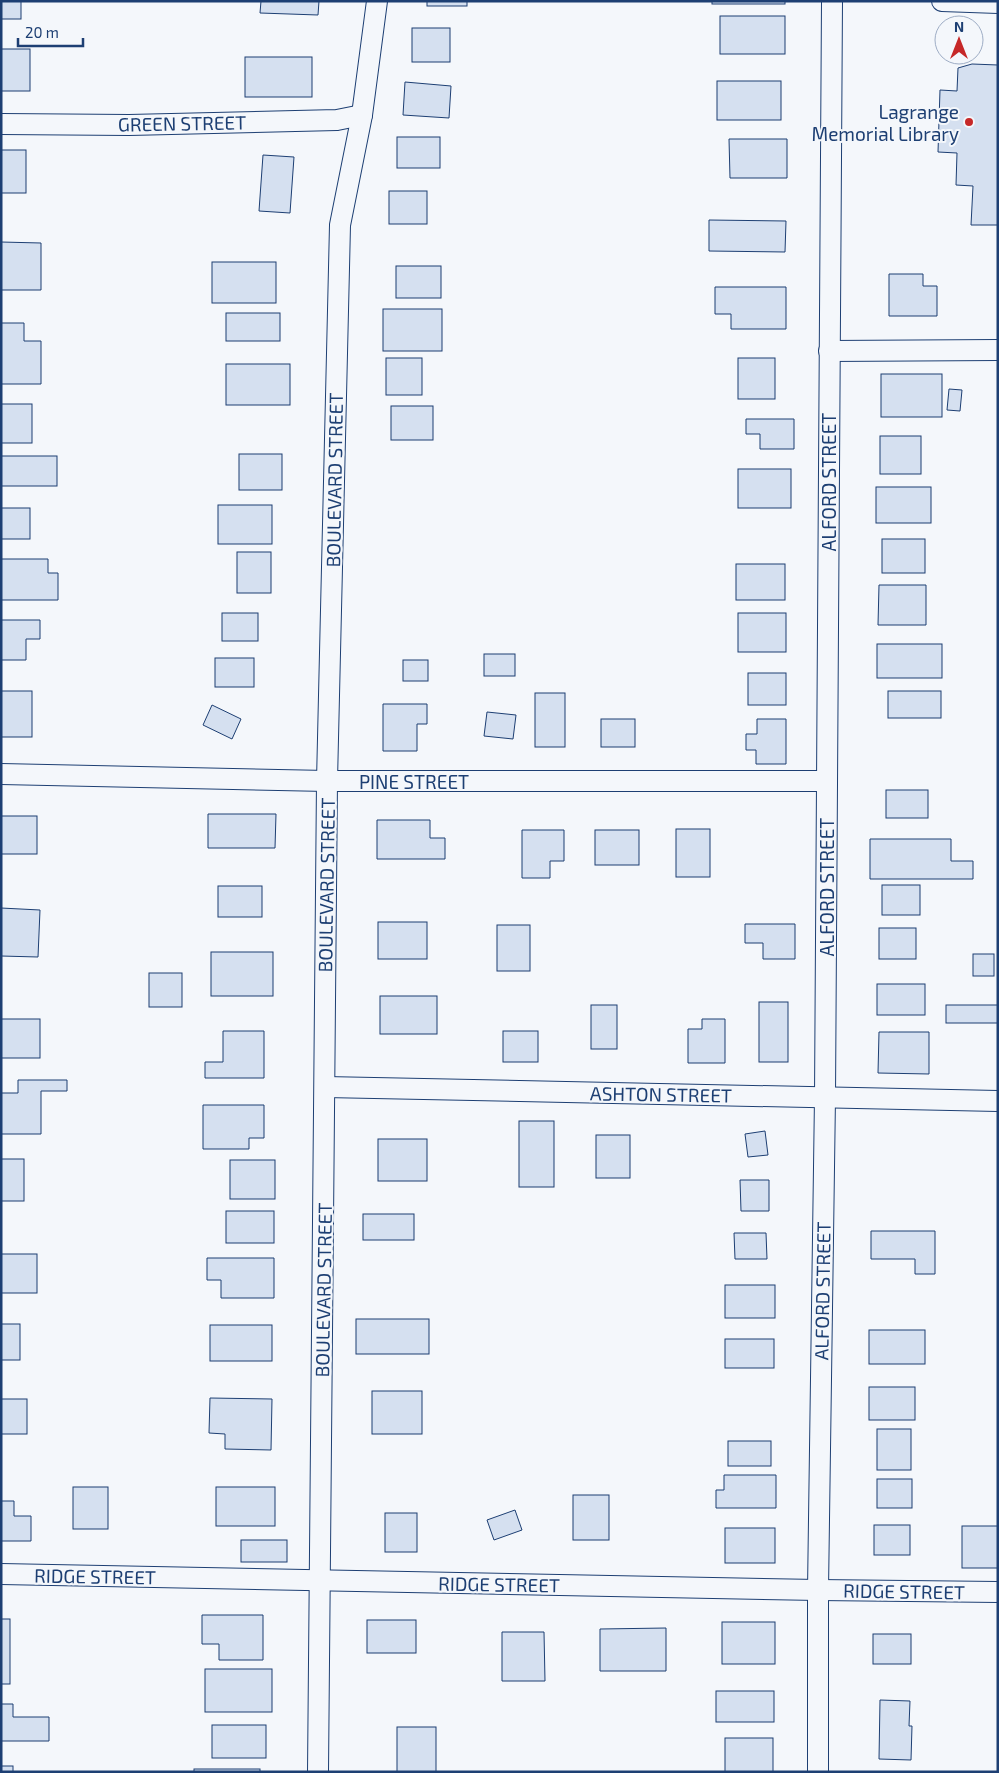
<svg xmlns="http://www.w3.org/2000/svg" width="999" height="1773" font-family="'Exo 2',sans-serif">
<rect width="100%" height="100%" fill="#f4f7fb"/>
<g fill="#d5e0f0" stroke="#1d3f73">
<rect x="1" y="1" width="20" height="18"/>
<path d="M261 1H319L318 15 260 13Z"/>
<rect x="427" y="1" width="40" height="5"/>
<rect x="712" y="1" width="73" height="3"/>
<rect x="720" y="16" width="65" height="38"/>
<rect x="412" y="28" width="38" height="34"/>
<rect x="1" y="49" width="29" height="42"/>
<rect x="245" y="57" width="67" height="40"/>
<path d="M972 64 998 65V225H971L973 186 956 185 957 153 938 152 940 90 957 91 958 68Z"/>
<rect x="717" y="81" width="64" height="39"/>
<path d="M405 82 451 86 449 118 403 115Z"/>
<rect x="397" y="137" width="43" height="31"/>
<path d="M729 139H787V178H730Z"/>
<rect x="1" y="150" width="25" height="43"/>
<path d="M263 155 294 157 290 213 259 211Z"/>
<rect x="389" y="191" width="38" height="33"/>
<path d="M709 220 786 221 785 252 709 251Z"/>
<path d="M1 242 41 243V290H1Z"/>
<rect x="212" y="262" width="64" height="41"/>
<rect x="396" y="266" width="45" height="32"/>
<path d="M889 274H923V286H937V316H889Z"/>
<path d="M715 287H786V329H731V314H715Z"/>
<rect x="383" y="309" width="59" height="42"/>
<rect x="226" y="313" width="54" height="28"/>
<path d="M1 323H24V341H41V384H1Z"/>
<rect x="386" y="358" width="36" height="37"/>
<rect x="738" y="358" width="37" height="41"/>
<rect x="226" y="364" width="64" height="41"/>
<rect x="881" y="374" width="61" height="43"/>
<path d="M949 389 962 390 960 411 947 410Z"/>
<rect x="1" y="404" width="31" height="39"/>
<rect x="391" y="406" width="42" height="34"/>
<path d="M746 419H794V449H760V434H746Z"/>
<rect x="880" y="436" width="41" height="38"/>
<rect x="239" y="454" width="43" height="36"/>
<rect x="1" y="456" width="56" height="30"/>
<rect x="738" y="469" width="53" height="39"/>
<rect x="876" y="487" width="55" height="36"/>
<rect x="218" y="505" width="54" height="39"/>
<rect x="1" y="508" width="29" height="31"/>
<rect x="882" y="539" width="43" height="34"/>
<rect x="237" y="552" width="34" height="41"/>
<path d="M1 559H48V573H58V600H1Z"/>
<rect x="736" y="564" width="49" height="36"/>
<path d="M879 585H926V625H878Z"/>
<rect x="222" y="613" width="36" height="28"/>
<rect x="738" y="613" width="48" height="39"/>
<path d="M1 620H40V639H26V660H1Z"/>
<rect x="877" y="644" width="65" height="34"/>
<rect x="484" y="654" width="31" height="22"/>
<rect x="215" y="658" width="39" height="29"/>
<rect x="403" y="660" width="25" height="21"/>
<rect x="748" y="673" width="38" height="32"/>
<rect x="1" y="691" width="31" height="46"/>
<rect x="888" y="691" width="53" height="27"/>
<rect x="535" y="693" width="30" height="54"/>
<path d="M383 704H427V724H417V751H383Z"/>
<path d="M212 705 241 719 232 739 203 725Z"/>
<path d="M487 712 516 715 513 739 484 736Z"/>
<rect x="601" y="719" width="34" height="28"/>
<path d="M757 719H786V764H756V750H746V734H757Z"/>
<rect x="886" y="790" width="42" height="28"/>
<path d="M208 814H276L275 848H208Z"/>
<rect x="1" y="816" width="36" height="38"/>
<path d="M377 820H430V838H445V859H377Z"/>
<rect x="676" y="829" width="34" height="48"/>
<path d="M522 830H564V861H550V878H522Z"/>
<rect x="595" y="830" width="44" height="35"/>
<path d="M870 839H951V861H973V879H870Z"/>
<rect x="882" y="885" width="38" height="30"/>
<rect x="218" y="886" width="44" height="31"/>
<path d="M1 908 40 910 38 957 1 956Z"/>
<rect x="378" y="922" width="49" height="37"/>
<path d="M745 924H795V959H763V943H745Z"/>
<rect x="497" y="925" width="33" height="46"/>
<rect x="879" y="928" width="37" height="31"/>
<rect x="211" y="952" width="62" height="44"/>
<rect x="973" y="954" width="21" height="22"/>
<rect x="149" y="973" width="33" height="34"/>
<rect x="877" y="984" width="48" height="31"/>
<rect x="380" y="996" width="57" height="38"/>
<rect x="759" y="1002" width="29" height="60"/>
<rect x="591" y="1005" width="26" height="44"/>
<rect x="946" y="1005" width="52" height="18"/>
<rect x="1" y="1019" width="39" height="39"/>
<path d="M702 1019H725V1063H688V1029H702Z"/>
<path d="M223 1031H264V1078H205V1062H223Z"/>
<rect x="503" y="1031" width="35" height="31"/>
<path d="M879 1032H929V1074L878 1073Z"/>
<path d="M18 1080H67V1091H41V1134H1V1093H18Z"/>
<path d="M203 1105H264V1138H249V1149H203Z"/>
<rect x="519" y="1121" width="35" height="66"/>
<path d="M765 1131 768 1155 748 1157 745 1134Z"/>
<rect x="596" y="1135" width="34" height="43"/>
<rect x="378" y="1139" width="49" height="42"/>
<rect x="1" y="1159" width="23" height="42"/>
<rect x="230" y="1160" width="45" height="39"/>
<path d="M740 1180H769V1211H741Z"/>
<rect x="226" y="1211" width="48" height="32"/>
<rect x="363" y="1214" width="51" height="26"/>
<path d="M871 1231H935V1274H915V1259H871Z"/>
<path d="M734 1233H766L767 1259H735Z"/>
<rect x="1" y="1254" width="36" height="39"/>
<path d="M207 1258H274V1298H221V1280H207Z"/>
<rect x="725" y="1285" width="50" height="33"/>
<rect x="356" y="1319" width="73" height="35"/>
<rect x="1" y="1324" width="19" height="36"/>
<rect x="210" y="1325" width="62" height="36"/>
<rect x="869" y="1330" width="56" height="34"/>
<rect x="725" y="1339" width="49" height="29"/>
<rect x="869" y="1387" width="46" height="33"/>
<rect x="372" y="1391" width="50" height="43"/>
<path d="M210 1398 272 1399 271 1450 225 1449V1434L209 1433Z"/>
<rect x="1" y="1399" width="26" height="35"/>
<rect x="877" y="1429" width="34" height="41"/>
<rect x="728" y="1441" width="43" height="25"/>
<path d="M724 1475H776V1508H716V1490H724Z"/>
<rect x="877" y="1479" width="35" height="29"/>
<rect x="73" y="1487" width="35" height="42"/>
<rect x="216" y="1487" width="59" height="39"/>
<rect x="573" y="1495" width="36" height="45"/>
<path d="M1 1501H14V1516H31V1541H1Z"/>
<path d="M515 1510 522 1530 494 1540 487 1520Z"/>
<rect x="385" y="1513" width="32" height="39"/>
<rect x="874" y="1525" width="36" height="30"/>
<rect x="962" y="1526" width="36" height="42"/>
<rect x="725" y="1528" width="50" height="35"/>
<rect x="241" y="1540" width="46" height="22"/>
<path d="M202 1615H263V1660H219V1644H202Z"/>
<rect x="1" y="1619" width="9" height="65"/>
<rect x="367" y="1620" width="49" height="33"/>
<rect x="722" y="1622" width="53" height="42"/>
<path d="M666 1628V1671H600V1629Z"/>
<path d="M502 1632H544L545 1681H502Z"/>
<rect x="873" y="1634" width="38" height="30"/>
<rect x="205" y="1669" width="67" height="43"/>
<rect x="716" y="1691" width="58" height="31"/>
<path d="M880 1700 910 1701 909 1726H912L911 1760 879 1759Z"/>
<path d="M1 1704H13V1717H49V1741H1Z"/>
<rect x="212" y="1725" width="54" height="33"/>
<rect x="397" y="1727" width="39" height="45"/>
<rect x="725" y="1738" width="48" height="34"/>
<rect x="1" y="1766" width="12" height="6"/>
<rect x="194" y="1769" width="66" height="3"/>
</g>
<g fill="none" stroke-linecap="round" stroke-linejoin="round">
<g stroke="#1d3f73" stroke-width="22">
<g id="minor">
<path d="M942 1 998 3"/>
<path d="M1 124 129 125 337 120 362 115"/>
<path d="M829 351 998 350"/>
<path d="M1 774 327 781H827"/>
<path d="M325 1087 998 1101"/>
<path d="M1 1574 818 1590 998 1592"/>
<path d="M318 1772 327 781 340 225 362 115 377 1"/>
<path d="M818 1772V1590L825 1097 832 1"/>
</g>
</g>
<use href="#minor" stroke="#f4f7fb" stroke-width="20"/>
</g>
<circle fill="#c62828" stroke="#f4f7fb" stroke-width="2" cx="969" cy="122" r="5"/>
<g text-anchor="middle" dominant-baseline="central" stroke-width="4" stroke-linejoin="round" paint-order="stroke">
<g font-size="19" fill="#1d3f73" stroke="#f4f7fb" text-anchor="end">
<text x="959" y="111">Lagrange<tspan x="959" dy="22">Memorial Library</tspan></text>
</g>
<g font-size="19" fill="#1d3f73" stroke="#f4f7fb">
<text transform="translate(182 123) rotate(-1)">GREEN STREET</text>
<text transform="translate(334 480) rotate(-89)">BOULEVARD STREET</text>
<text transform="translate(828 482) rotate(-90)">ALFORD STREET</text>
<text x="414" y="781">PINE STREET</text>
<text transform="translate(326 885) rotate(-89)">BOULEVARD STREET</text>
<text transform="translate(826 887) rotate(-90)">ALFORD STREET</text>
<text transform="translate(661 1094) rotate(1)">ASHTON STREET</text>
<text transform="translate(323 1290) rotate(-89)">BOULEVARD STREET</text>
<text transform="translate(822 1291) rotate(-89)">ALFORD STREET</text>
<text transform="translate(95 1576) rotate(1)">RIDGE STREET</text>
<text transform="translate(499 1584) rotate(1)">RIDGE STREET</text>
<text transform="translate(904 1591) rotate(1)">RIDGE STREET</text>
</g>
</g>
<rect width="999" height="1773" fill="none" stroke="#1d3f73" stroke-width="5"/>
<g transform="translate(959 40)"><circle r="24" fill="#f4f7fb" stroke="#9eadc5"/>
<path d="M0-4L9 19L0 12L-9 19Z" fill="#c62828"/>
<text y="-8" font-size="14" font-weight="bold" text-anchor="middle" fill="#1d3f73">N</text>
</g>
<path d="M18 38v8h65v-8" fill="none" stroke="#1d3f73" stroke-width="2.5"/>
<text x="25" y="38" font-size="15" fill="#1d3f73" stroke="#f4f7fb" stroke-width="4" paint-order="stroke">20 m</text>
</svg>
